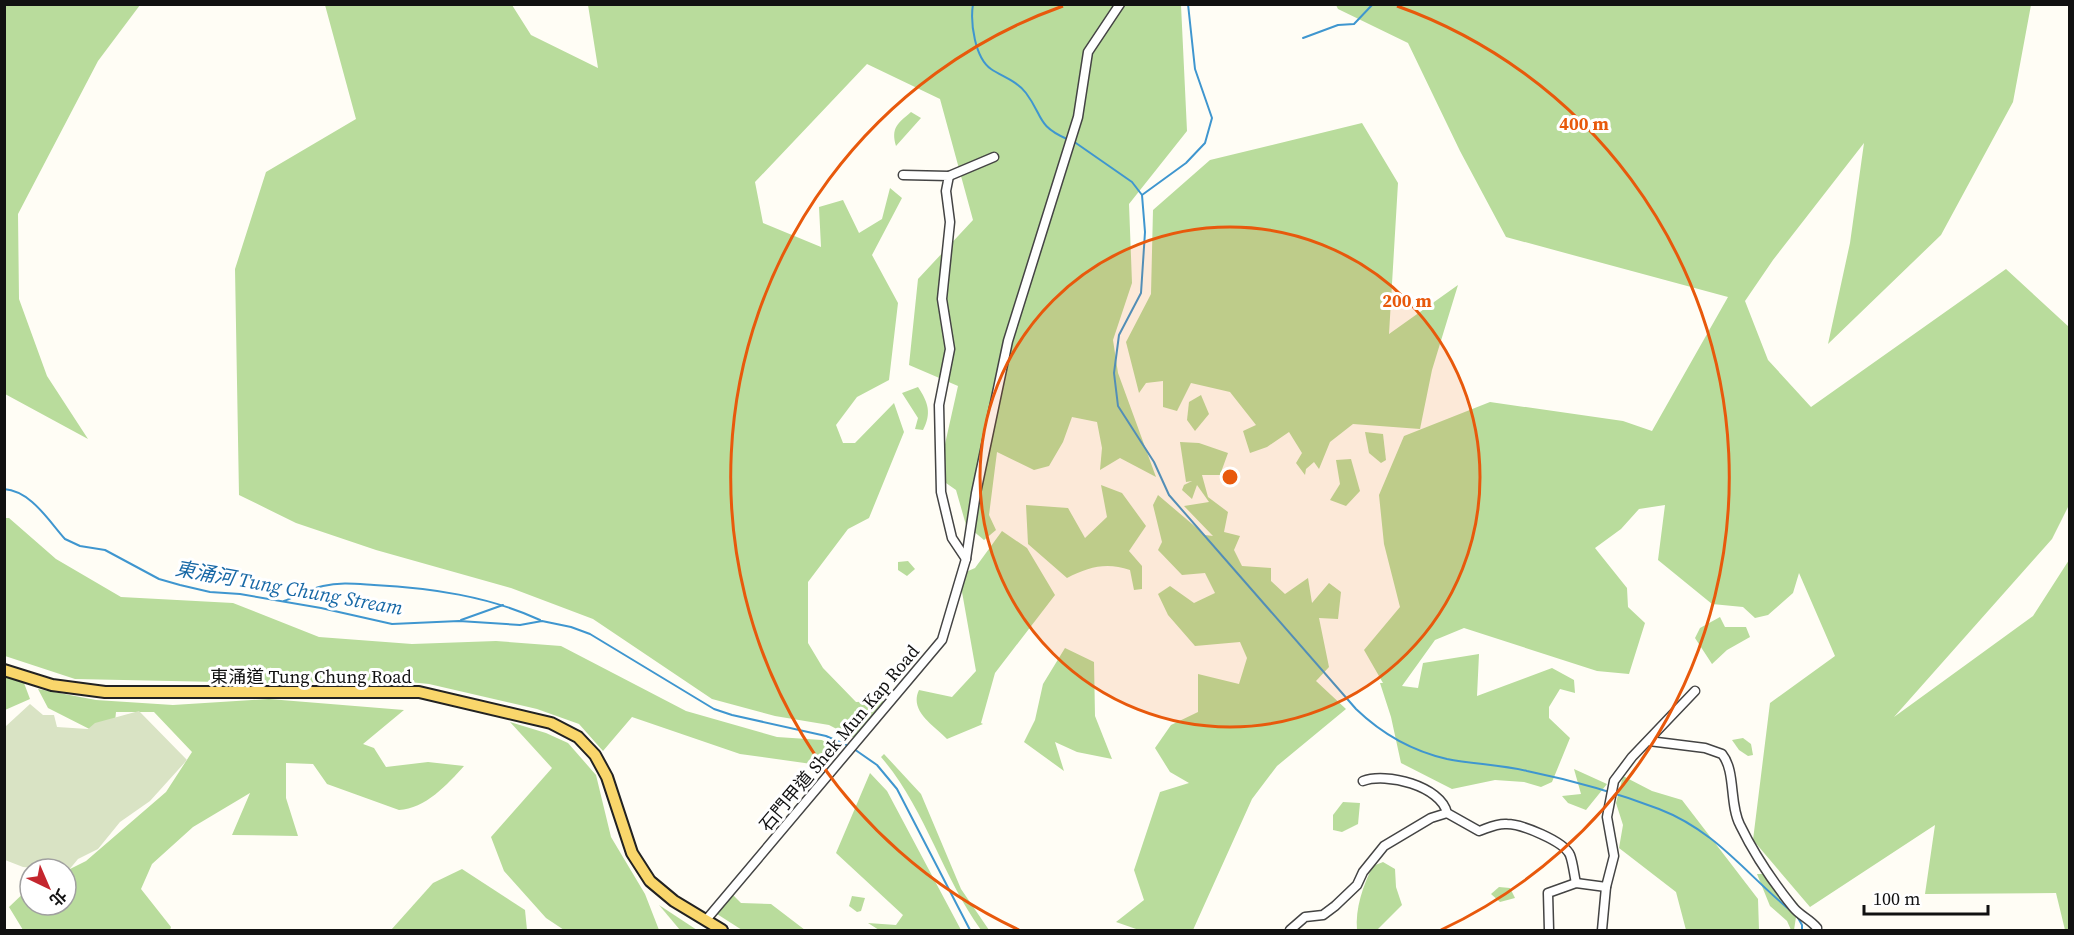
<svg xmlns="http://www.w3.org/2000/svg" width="2074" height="935" font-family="'Source Serif 4','Noto Sans TC',serif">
<rect width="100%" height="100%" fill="#fffdf5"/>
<g fill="#b9dc9c">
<path d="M4 5H140L98 61 18 214 19 299 47 376 88 439 5 394Z"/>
<path d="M325 5H512L531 35 598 68 588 5H1181L1187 131 1129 204 1132 283 1113 340 1118 373 1156 477 1120 458 1100 470 1102 448 1097 422 1072 417 1063 442 1049 466 1034 470 997 452 989 515 996 530 984 540 966 525 956 490 946 483 943 453 958 386 909 365 918 279 973 220 940 99 867 64 755 182 763 223 821 247 819 207 843 200 859 233 882 219 890 188 902 198 872 255 898 303 889 380 857 397 836 425 843 443H855L894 403 904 432 869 518 848 529 808 582V643L823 668 856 702 886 701 854 738 829 725 775 716 712 699 593 619 511 588 376 550 296 523 239 495 235 269 266 172 356 119Z"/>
<path d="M1336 5H2031L2013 102 1941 235 1828 344 1850 243 1864 143 1773 260 1745 301 1768 360 1811 407 2006 269 2069 327V505L2052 539 1894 717 2033 616 2069 560V930H2065L2056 893 1925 894 1935 825 1810 907 1753 840 1770 703 1835 656 1799 573 1793 593 1768 615 1755 618 1743 607 1712 604 1658 560 1665 505 1639 509 1621 529 1595 548 1627 588 1628 607 1645 623 1629 674 1597 671 1464 628 1435 640 1402 686 1418 688 1423 663 1479 654 1477 696 1552 668 1574 680 1575 693 1560 689 1549 707V718L1570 738 1552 782 1541 787 1524 782 1495 780 1452 789 1401 763 1391 717 1380 683H1383L1364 650 1400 607 1384 544 1379 495 1404 436 1490 402 1623 421 1652 431 1728 297 1506 237 1460 151 1408 43 1338 9Z"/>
<path d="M911 112 921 118 896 146C891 128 897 124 911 112Z"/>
<path d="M1362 123 1398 183 1389 334 1458 285 1432 370 1420 429 1353 424 1330 442 1319 469 1314 462 1306 469 1305 475 1296 463 1302 453 1289 432 1267 447 1250 453 1243 431 1256 425 1230 392 1191 383 1177 411 1163 407V381L1146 383 1139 393 1126 342 1151 294 1153 210 1210 160Z"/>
<path d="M918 387C928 402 932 413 923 430L915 429 918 418 902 393Z"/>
<path d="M1201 395 1209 414 1195 431 1187 420 1189 402Z"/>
<path d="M1365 432 1383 434 1386 460 1381 463 1369 453Z"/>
<path d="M1180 442 1199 443 1228 453 1220 475H1202L1208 497 1228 512 1224 532 1240 536 1234 550 1242 566 1271 568V581L1285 594 1308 578 1312 603 1329 583 1341 592 1338 619 1319 618 1329 667 1316 681 1346 709 1277 766 1252 799 1193 930H1139L1116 922 1144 900 1134 870 1160 792 1189 783 1170 772 1155 748 1171 725 1198 712V674L1239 684 1247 658 1240 642 1195 646 1168 615 1158 594 1170 586 1194 603 1215 593 1205 573 1182 575 1158 550 1162 542 1153 505 1158 495 1205 535 1213 536 1184 506 1209 502 1197 485 1192 499 1182 490 1184 485 1192 481 1186 482Z"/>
<path d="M1351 459 1360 491 1346 506 1330 500 1340 484 1336 460Z"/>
<path d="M1101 485 1122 493 1146 526 1129 551 1142 566V589L1134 590 1130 570C1106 562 1089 567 1067 578L1028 544 1026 505 1068 508 1085 538 1107 517Z"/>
<path d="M5 518H9L56 559 121 597 233 603 319 637 412 644 496 641 561 646 686 711 777 737 822 740 837 751 826 766 740 754 632 717 603 751 579 724 537 709 429 684 399 681 271 683 75 679 5 656Z"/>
<path d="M1002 531 1027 548 1055 595 995 673 981 723 983 724 947 739C933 725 909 711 919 690L952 697 976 671 959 575 975 568Z"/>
<path d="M908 561 915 569 907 576 898 570V562Z"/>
<path d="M1720 617 1725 627H1746L1750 637 1727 650 1712 664 1695 638 1700 628Z"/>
<path d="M1065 648 1094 662 1095 716 1112 759 1077 752 1055 742 1064 771 1024 742 1035 720 1043 684Z"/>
<path d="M4 675 24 683 30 699 5 710Z"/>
<path d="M38 689 96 700 173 705 269 699 404 710 363 744 374 748 386 767 428 762 464 766C448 784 425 809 399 810L327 784 313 764 286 763V798L298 836 232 835 250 793 193 827 152 864 141 889 171 927 170 930H23L9 907 30 887V905H66V871L86 861 166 792 192 752 154 712H116L113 741 48 708Z"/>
<path d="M510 722 546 733 568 743 596 775 611 837 645 894 659 930H564L546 918 504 871 491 837 552 768Z"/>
<path d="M1743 738 1751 744 1753 755 1748 756 1739 750 1732 740Z"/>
<path d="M884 754 921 794 961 889 989 930H981C942 876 925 808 881 757Z"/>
<path d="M1574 769 1607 784 1586 810 1568 803 1562 796 1581 794Z"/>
<path d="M870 773 887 791 961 930H879L868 923 896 925 903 915 836 853Z"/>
<path d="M1623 776 1652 791 1682 800 1758 899 1759 930H1686L1676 892 1619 848 1623 825 1616 803Z"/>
<path d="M1343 802 1360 803 1358 824 1342 832 1333 830V815Z"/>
<path d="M1383 862 1395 869 1396 887 1402 905 1377 930H1357C1355 909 1363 885 1373 866Z"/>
<path d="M462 869 525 910 527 930H391L433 883Z"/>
<path d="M1757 874H1764L1798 904 1794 930H1791L1787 921 1770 906Z"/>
<path d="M1499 887 1510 888 1515 898 1500 902 1491 894Z"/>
<path d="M733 895 741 903 771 904 805 930H742L717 914Z"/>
<path d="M852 896 865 898 861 911 857 912 849 906Z"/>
<path d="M659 905 697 930H680Z"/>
</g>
<path fill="#d9e3c4" d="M30 704 43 715H54L57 727 88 729 95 723 139 711 187 760 150 801 120 822 98 849 78 859 68 871 23 867 5 860V727Z"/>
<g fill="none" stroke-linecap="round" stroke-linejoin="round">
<g stroke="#3f96cf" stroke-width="2">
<path d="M973 4C970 23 975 58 991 69 1003 77 1017 81 1026 93 1044 117 1036 125 1067 139"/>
<path d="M1303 38 1338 25 1354 24 1373 4"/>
<path d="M1073 141 1132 182 1142 195 1145 232 1141 293 1119 335 1114 373 1118 406 1154 462 1169 495 1356 709C1381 733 1412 751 1447 759 1473 764 1501 765 1527 771 1571 780 1617 793 1659 809 1716 831 1745 873 1791 911"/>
<path d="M1142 195 1186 163 1205 143 1212 118 1195 69 1188 4"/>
<path d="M4 489C31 491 48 520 65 539L80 546 105 550 159 579 180 585 210 592 240 594 321 608 392 624 459 621 520 625 542 621 571 627 590 634 714 709 732 715 826 736 849 746"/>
<path d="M284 601C297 596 310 589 323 586 340 582 357 584 374 585 431 588 488 596 540 620"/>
<path d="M461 620 503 605"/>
<path d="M854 749 877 765 897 789 970 930"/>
<path d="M1797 916 1802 925V930"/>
</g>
<g stroke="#444" stroke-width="11">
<g id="minor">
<path d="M903 175 949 176 946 191 950 222 942 299 950 349 939 405 941 492 952 538 966 559"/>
<path d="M949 176 994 157"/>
<path d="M1649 741 1705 748 1722 754C1736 771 1729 804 1740 825 1754 854 1773 882 1793 907 1800 916 1810 919 1817 928"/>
<path d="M1363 781C1386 772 1441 786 1447 813L1479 831C1488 828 1497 823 1507 824 1521 824 1564 841 1570 855 1573 863 1574 874 1576 883"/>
<path d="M706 920 942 640 966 559 976 493 1008 341 1078 117 1088 52 1120 4"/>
<path d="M1290 930 1305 917 1323 915 1335 906 1357 885 1363 872 1384 846 1431 818 1447 813"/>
<path d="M1549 930 1548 893 1576 883 1606 887"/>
<path d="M1602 930 1606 887 1614 856 1607 817 1614 781 1632 757 1695 691"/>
</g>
</g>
<g stroke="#222" stroke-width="14">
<path id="major" d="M4 670 52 685 105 692H419L551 723 578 737 595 755 607 777 632 853 650 881 674 901 722 930"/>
</g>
<use href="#minor" stroke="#fff" stroke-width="8"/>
<use href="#major" stroke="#f9d66b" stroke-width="10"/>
</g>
<circle cx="1230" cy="477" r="250" fill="#e8590c" fill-opacity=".12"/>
<g fill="none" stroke="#e8590c" stroke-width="3">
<circle cx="1230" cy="477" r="250"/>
<path d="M1019 930A500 500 0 0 1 1063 6M1397 6A500 500 0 0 1 1441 930"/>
</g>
<g text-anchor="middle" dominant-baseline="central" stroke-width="6" stroke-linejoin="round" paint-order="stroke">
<g font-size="18" fill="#111" stroke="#fff">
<text x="311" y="676">東涌道 Tung Chung Road</text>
<text transform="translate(839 738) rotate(-50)">石門甲道 Shek Mun Kap Road</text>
</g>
<g font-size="20" font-style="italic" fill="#1768a6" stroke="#fff">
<text transform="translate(289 588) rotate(10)">東涌河 Tung Chung Stream</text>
</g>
</g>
<circle cx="1230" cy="477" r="9" fill="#e8590c" stroke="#fff" stroke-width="3"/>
<g font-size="18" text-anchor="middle" font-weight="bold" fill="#e8590c" stroke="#fff" stroke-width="6" stroke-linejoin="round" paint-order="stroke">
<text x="1584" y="130">400 m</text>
<text x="1407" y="307">200 m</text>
</g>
<rect width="2074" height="935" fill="none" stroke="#111111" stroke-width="12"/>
<g transform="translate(48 887) rotate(136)"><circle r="28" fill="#ffffff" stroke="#a0a0a0" stroke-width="1.5"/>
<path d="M0-4.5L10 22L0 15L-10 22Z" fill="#c4262e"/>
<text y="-9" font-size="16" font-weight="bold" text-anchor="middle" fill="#111111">北</text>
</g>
<path d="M1864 905v9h124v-9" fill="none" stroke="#111111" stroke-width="3"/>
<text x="1873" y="905" font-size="18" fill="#111111" stroke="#ffffff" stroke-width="4.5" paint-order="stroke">100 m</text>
</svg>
